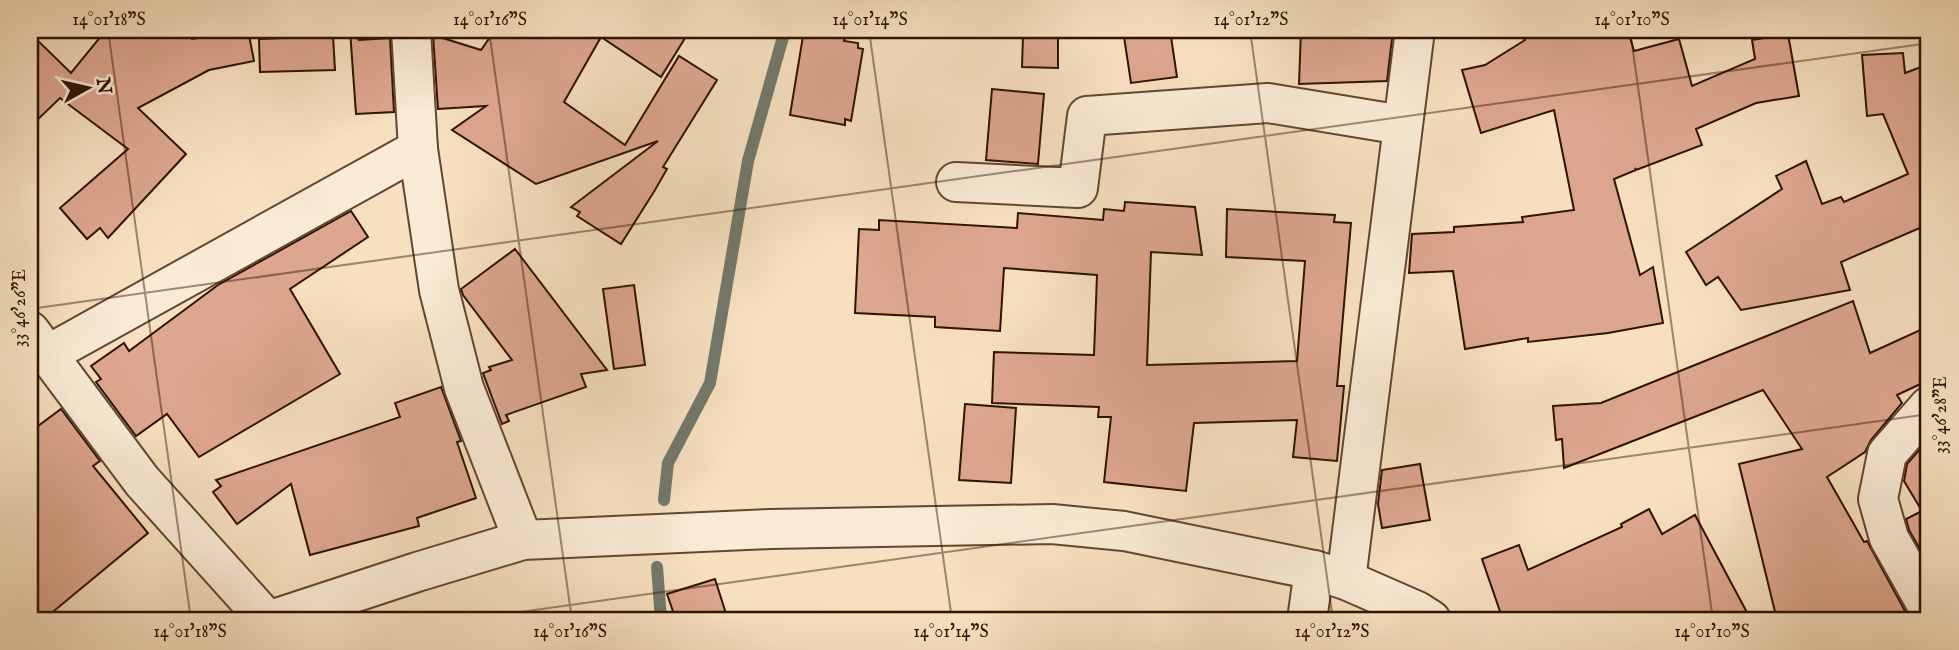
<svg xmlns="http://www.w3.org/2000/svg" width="1959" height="650" font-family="'IM FELL English',serif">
<rect width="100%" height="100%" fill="#f7e0c0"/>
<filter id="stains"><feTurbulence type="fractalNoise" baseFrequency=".00286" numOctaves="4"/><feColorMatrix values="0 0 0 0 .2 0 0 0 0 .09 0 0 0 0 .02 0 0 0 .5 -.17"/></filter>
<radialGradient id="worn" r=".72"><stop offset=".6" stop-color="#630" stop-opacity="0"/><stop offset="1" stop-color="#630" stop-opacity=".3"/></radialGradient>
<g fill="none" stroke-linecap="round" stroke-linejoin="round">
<g stroke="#71796b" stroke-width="12">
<path d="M664 500 668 463 710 383 748 161 785 30"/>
<path d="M657 567 661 620"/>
</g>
</g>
<g fill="#dda78f" stroke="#301200" stroke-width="2">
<path d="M106 30H188L192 39 248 30 254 61 209 70 138 108 186 154 108 238 100 228 87 239 60 208 128 149 60 98 30 127V33L71 73Z"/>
<path d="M350 30 359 40 390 38 394 112 356 114Z"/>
<path d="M495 30H690L661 77 601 37 564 102 625 145 679 56 717 80 663 167 667 169 655 190 621 244 577 216 580 212 571 207 658 141 536 184 452 130 486 106 438 109 433 35 481 50Z"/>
<path d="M804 30 846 34 844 41 858 43V48L863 49 851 121 845 119V125L790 115Z"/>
<path d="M1123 30H1170L1177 77 1131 83Z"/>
<path d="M1301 30H1393L1387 81 1299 84Z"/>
<path d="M1520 30H1628L1634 51 1679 39 1692 86 1755 59 1752 40 1788 34 1799 96 1756 103 1696 129 1702 145 1636 170 1635 168 1636 170 1614 179 1640 275 1653 267 1663 323 1608 333 1528 342V338L1465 349 1453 271 1409 273 1412 234 1454 232V227L1523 222 1522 217 1574 210 1554 110 1481 133 1462 70 1485 65 1525 40Z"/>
<path d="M333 36 335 70 260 72 259 39Z"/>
<path d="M1023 36H1058V68L1022 67Z"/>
<path d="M1903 53 1905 73 1929 64V224L1841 262 1850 290 1741 310 1718 277 1706 285 1686 252 1782 189 1776 176 1806 161 1822 204 1841 197 1844 202 1908 174 1883 114 1867 116 1862 55Z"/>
<path d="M992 89 1044 94 1038 164 986 160Z"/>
<path d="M1125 202 1195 207 1202 255 1151 252 1147 365 1297 361 1305 261 1226 257 1227 209 1335 215 1334 222 1351 223 1337 386H1344L1337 461 1293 457 1297 420 1194 423 1186 491 1104 482 1111 417H1098L1099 407 992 403 994 352 1094 355 1097 275 1004 268 1000 331 935 327V317L855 313 859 229 879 230V220L1017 228 1018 213 1103 220 1104 209 1124 211Z"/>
<path d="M351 211 368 237 290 289 340 374 199 457 167 414 136 436 96 382 101 379 91 366 124 343 129 351 218 285Z"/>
<path d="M515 249 607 370 581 374 586 387 506 415 509 421 502 424 483 373 491 370 489 367 512 360 463 295 461 289Z"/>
<path d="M634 285 645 365 614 369 603 289Z"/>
<path d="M1853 301 1870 353 1929 326V380L1897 395 1902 403 1871 440 1865 452 1827 477 1864 542 1867 541 1905 611 1889 620H1777L1739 464 1802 449 1763 390 1564 468 1562 439 1556 440 1553 406 1601 403Z"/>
<path d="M441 387 461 441 457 442 476 498 417 518 419 526 310 555 291 484 237 524 213 492 221 486 216 480 400 417 395 403Z"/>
<path d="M965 404 1016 408 1011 483 959 480Z"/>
<path d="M61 409 100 461 93 466 148 533 43 620H30V432Z"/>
<path d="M1926 442 1929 447V565L1909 530 1906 519 1922 511 1904 481 1907 464Z"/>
<path d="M1420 464 1430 520 1382 528 1378 504 1382 470Z"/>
<path d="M1649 509 1662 534 1695 515 1751 620H1503L1482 559 1519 545 1528 570 1622 527 1621 524Z"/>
<path d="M715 579 728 620H676L667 594Z"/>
</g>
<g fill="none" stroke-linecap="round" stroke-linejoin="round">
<g stroke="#624630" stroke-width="42">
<g id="street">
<path d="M411 30 418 149 439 290 464 388 523 540"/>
<path d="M956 182 1078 188 1087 116 1268 103 1402 125"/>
<path d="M30 331 142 481 267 620"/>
<path d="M47 355 418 149"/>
<path d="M1929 406 1887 454 1878 499 1889 538 1929 609"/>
<path d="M1346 580 1415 30"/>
<path d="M271 620 417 572 523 540 770 529 1052 524 1124 531 1314 570 1346 580 1417 611 1431 620"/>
<path d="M1307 620 1314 570"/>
</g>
</g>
<use href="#street" stroke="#faebd6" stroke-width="38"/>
</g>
<path fill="none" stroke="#301200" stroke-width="2" stroke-opacity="0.45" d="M108 30 191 620M489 30 572 620M869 30 952 620M1250 30 1333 620M1630 30 1713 620M30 309 1929 43M463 620 1929 414"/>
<rect width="1959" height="650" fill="none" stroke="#f7e0c0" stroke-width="77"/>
<g transform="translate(88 88) rotate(82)" stroke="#faebd6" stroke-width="5" paint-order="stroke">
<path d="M0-5L12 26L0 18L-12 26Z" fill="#301200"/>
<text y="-10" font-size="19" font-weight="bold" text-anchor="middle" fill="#301200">N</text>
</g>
<rect x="38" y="38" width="1882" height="574" fill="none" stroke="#301200" stroke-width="2.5"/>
<g font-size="18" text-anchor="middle" fill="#301200">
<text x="109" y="25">14°01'18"S</text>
<text x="490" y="25">14°01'16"S</text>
<text x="870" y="25">14°01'14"S</text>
<text x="1251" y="25">14°01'12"S</text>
<text x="1632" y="25">14°01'10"S</text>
<text transform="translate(19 308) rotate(-90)" y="6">33°46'26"E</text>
<text transform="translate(1940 415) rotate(-90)" y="6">33°46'28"E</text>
<text x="190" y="637">14°01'18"S</text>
<text x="570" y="637">14°01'16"S</text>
<text x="951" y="637">14°01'14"S</text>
<text x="1332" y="637">14°01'12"S</text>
<text x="1712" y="637">14°01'10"S</text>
</g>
<rect width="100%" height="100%" filter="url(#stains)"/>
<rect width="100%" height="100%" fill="url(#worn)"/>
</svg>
